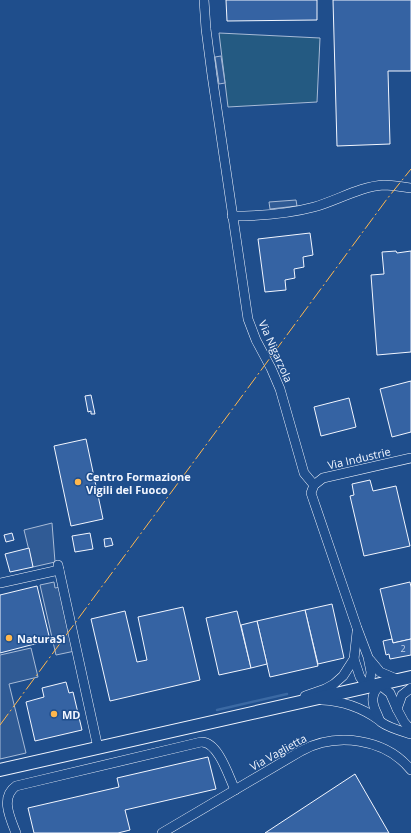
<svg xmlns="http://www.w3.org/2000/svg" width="411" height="833" font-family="'Open Sans',sans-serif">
<rect width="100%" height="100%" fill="#1f4e8c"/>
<path fill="#245a82" stroke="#a8bbd7" d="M219 33 320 38 317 102 228 107Z"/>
<g fill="#305b95" stroke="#a8bbd7">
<path d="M221 56 225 83 219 84 215 57Z"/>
<path d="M296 200 297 206 270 209 269 202Z"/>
<path d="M52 523 55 562 33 567 24 530Z"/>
<path d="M54 582 55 588 61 587 75 651 56 655 40 585Z"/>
<path d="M31 648 38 677 9 684 26 753 0 759V655Z"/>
</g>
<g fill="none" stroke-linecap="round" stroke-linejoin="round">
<path stroke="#3b69a3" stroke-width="2.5" d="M217 710 287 694"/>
</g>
<g fill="#3563a3" stroke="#f2f6ff">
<path d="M226 0H317V20L227 21Z"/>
<path d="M333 0H411V71H388L390 144 337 146Z"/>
<path d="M310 233 313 255 303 257 304 267 294 269 295 278 285 280 286 290 265 292 258 239Z"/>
<path d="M396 251 397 253 411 251V352L377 355 371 275 384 274 382 252Z"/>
<path d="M411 381V432L392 437 380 389Z"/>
<path d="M91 395 95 414H91V411L88 412 85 396Z"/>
<path d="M349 398 356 427 321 436 314 407Z"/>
<path d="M86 439 103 519 71 526 54 446Z"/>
<path d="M370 480 373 491 396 486 410 546 364 556 350 496 354 495 352 484Z"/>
<path d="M12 533 14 540 6 542 4 535Z"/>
<path d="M90 533 93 549 75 552 72 536Z"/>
<path d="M111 538 113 545 105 547 104 539Z"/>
<path d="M29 548 33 567 10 572 5 554Z"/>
<path d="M410 582 411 587V639L393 643 380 589Z"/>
<path d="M37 586 50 640 0 653V595Z"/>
<path d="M332 604 344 658 318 664 305 610Z"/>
<path d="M183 607 200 680 110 701 91 619 125 611 137 662 147 660 138 617Z"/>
<path d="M305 610 318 666 270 677 257 621Z"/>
<path d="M237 611 251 668 219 675 206 618Z"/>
<path d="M257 621 267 664 251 668 241 625Z"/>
<path d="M392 639 393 643 411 639V655L390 659 389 654 386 655 383 641Z"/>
<path d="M66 682 69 693 73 692 82 730 35 741 26 702 44 697 42 688Z"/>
<path d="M208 757 216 789 125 810 130 830 118 833H34L28 808 119 787 117 778Z"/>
<path d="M355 774 389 833H265Z"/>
</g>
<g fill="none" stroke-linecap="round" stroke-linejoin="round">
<g stroke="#f2f6ff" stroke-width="10">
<g id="minor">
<path d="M204 0 206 29 212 75 248 319 256 340 271 368 280 389 304 473 314 485"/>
<path d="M232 216C259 216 288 214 314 207 336 201 361 186 384 185 393 185 402 187 411 188"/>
<path d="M58 565 98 748"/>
<path d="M0 583 59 570"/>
<path d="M354 659 360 677 367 687"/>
<path d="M370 660 380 672 399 680"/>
<path d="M367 687 370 680 371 672 368 657 357 628 311 493 314 485 323 478 411 458"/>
<path d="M411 688 402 695 397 709 404 722 411 730"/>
<path d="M305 696 325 689 334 684 343 676 354 659 357 632"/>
<path d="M322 700C344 701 361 707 379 720"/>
<path d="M397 709 390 693 380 685C371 694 371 702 377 714 378 716 379 720 381 722 389 728 401 731 411 734"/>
<path d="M16 833C10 818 0 797 16 786L201 742C218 741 229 777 235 790"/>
<path d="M162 833 301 751C336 732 385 738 411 770"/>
</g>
</g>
<g stroke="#f2f6ff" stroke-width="14">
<path id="major" d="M0 770 411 677"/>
</g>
<use href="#minor" stroke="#1f4e8c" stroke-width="9"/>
<use href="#major" stroke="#1f4e8c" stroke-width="12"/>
<path stroke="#ffb74d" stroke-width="1" stroke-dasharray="14 3 2 3" stroke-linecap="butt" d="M0 725 387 199 411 169"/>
</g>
<g fill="#ffb74d" stroke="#1f4e8c" stroke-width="1.5">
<circle cx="78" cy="482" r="4"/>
<circle cx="9" cy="638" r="4"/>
<circle cx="54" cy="714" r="4"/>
</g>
<g text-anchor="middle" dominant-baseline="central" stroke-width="3" stroke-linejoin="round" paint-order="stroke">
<g font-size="9" fill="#c3d1e8">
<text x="403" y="648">2</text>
</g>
<g font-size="11" fill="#f2f6ff" stroke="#1f4e8c">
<text transform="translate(276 351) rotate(66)">Via Nigarzola</text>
<text transform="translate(359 458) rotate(-13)">Via Industrie</text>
<text transform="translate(278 752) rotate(-29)">Via Vaglietta</text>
</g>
<g font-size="11" font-weight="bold" fill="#f2f6ff" stroke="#1f4e8c" text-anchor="start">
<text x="86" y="476">Centro Formazione<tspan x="86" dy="13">Vigili del Fuoco</tspan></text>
<text x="17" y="638">NaturaSì</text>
<text x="62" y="714">MD</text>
</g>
</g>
</svg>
